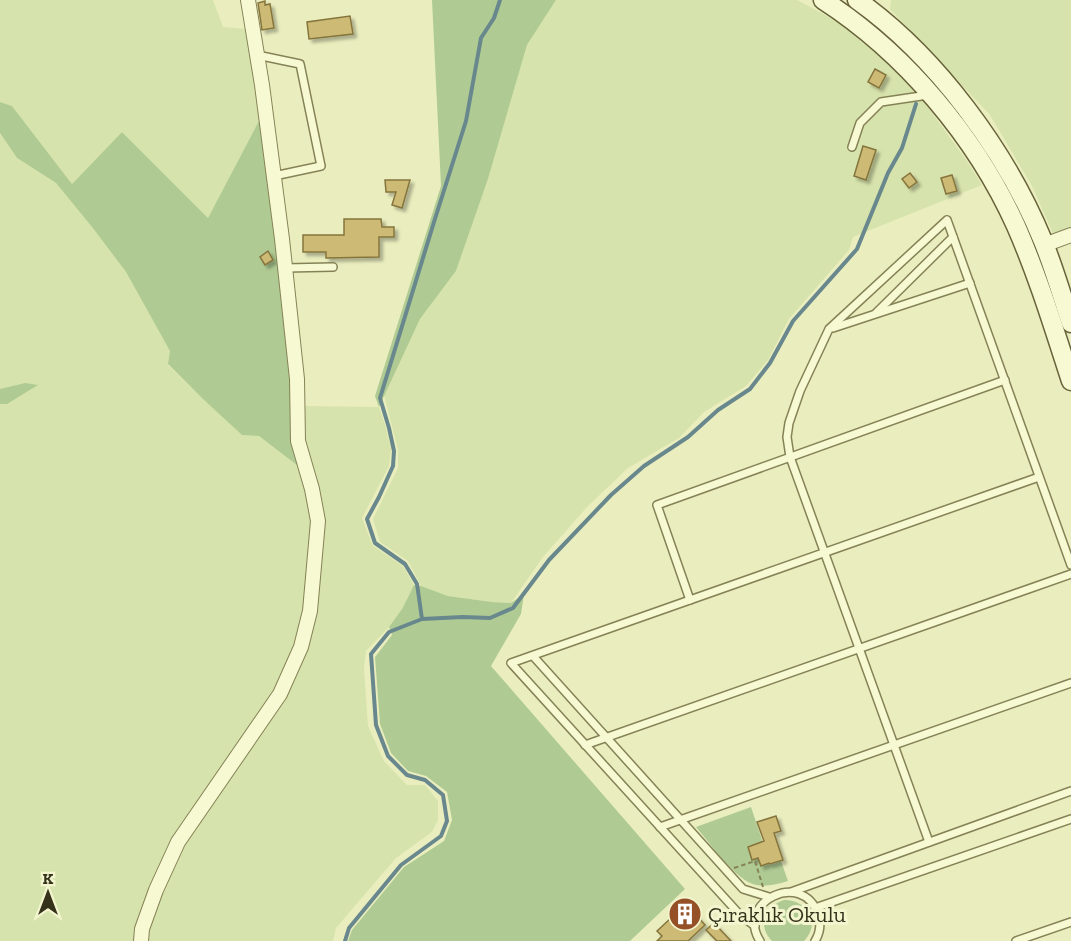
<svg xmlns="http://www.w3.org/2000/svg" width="1071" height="941" font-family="'Zilla Slab',serif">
<defs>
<filter id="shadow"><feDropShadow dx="3.5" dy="3.5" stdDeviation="1.5" flood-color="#0004"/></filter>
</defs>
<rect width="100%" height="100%" fill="#eaeebe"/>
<g fill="#d7e3ac">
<path d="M0 0H213L223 27 246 29 261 117 208 218 122 132 72 184 12 106 0 102Z"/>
<path d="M556 0H797L838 22 877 54 919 95 967 161 982 185 853 237 849 250 789 319 768 360 746 386 704 412 679 438 628 468 588 506 543 557 511 603 492 602 448 596 421 586 408 561 380 542 373 519 398 468V450L384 395 420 319 456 271 488 179 527 45Z"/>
<path d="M891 0H1071V230L1054 236 1032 186 990 115 890 9Z"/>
<path d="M0 133 17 158 56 183 92 227 126 272 171 352 168 365 203 399 259 436 302 469 316 521 307 611 296 647 276 693 174 837 136 941H0Z"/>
<path d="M301 406 379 407 386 428 391 449 389 466 362 518 373 546 403 566 414 585 402 609 389 627 366 651 364 669 368 726 384 761 407 785H425L438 801V820L432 832 396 858 336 928 333 941H145L146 929 182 843 303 653 321 518 301 440Z"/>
</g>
<g fill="#afcb93">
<path d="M432 0H556L527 45 488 179 456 271 420 319 379 407 375 396 441 186Z"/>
<path d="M0 102 12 106 72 184 122 132 208 218 261 117 278 245 302 469 259 436 242 435 203 399 168 364 170 351 126 272 92 227 56 183 17 158 0 133Z"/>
<path d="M25 383 38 385 7 404H0V389Z"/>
<path d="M414 585 421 586 448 596 492 602 511 603 524 594 521 614 491 666 685 889 630 941H348L352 930 404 867 444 841 452 820 447 792 426 776 408 771 391 753 380 724 375 657 392 635 389 627 402 609Z"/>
<path d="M751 807 770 864 781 861 788 881C778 884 767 887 756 885 736 881 709 842 696 827Z"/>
<path d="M784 900C807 900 822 922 804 941H772C757 925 764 907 784 900Z"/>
</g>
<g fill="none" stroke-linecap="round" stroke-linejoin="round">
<g stroke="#69888d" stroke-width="4">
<path d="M422 619 463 617 490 618 513 608 549 560 611 495 644 466 688 437 718 410 750 389 770 363 793 321 857 249 888 173 902 148 916 104"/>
<path d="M345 941 349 928 401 865 441 836 447 821 443 795 425 780 407 775 388 756 376 725 371 654 389 632 422 619 417 584 405 564 375 543 367 519 379 497 393 466 394 451 389 428 380 398 434 222 466 121 481 38 494 18 500 0"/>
</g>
</g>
<g fill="#ccba74" stroke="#85753d" stroke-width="1.5" filter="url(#shadow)">
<path d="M265 1V5L270 4 274 28 262 30 258 3Z"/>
<path d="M350 16 353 34 309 39 307 22Z"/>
<path d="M875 69 886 75 879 88 868 82Z"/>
<path d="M863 146 876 150 866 180 854 176Z"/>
<path d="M910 173 917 182 909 188 902 179Z"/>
<path d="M952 175 957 191 946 194 941 178Z"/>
<path d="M385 180H410L402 208 392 205 396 192H386Z"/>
<path d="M344 219H381L382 227H394V237H379V257L326 258V252H303V235H344Z"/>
<path d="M268 251 273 260 265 265 260 257Z"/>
<path d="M776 816 781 831 774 833 783 860 770 864 769 863 761 866 758 858 752 860 748 847 764 841 757 822Z"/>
<path d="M686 904 705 925 688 941H657L662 936 657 931Z"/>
<path d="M714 923 731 941H717L706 930Z"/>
</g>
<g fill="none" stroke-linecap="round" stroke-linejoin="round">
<g stroke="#868257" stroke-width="10">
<g id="service">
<path d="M257 55 300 64 321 166 274 176"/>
<path d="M852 147 860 123 881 102 928 95"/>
<path d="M285 268 333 267"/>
<path d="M876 313 953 237"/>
<path d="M833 328 970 283"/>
<path d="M690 600 657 505 1005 380"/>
<path d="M533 656 743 889 769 897"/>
<path d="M585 745 1071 574"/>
<path d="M660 827 1071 683"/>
<path d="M929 842 790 457 787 437 789 423 800 391 829 329 947 220 1071 565"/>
<path d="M791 892 1071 791"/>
<path d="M815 908 1071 819"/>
<path d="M755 926 741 916 511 663 1039 477"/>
<path d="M760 941C735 902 802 869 818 914 821 923 820 933 815 941"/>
<path d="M1016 941 1071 922"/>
</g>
</g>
<g stroke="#868257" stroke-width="16">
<g id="minor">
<path d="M1044 245 1071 235"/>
<path d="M141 941 142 929 156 890 178 842 280 694 301 647 310 611 318 521 312 489 298 441 297 379 282 239 262 85 248 0"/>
</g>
</g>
<g stroke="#68623a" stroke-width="21">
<g id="secondary">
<path d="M823 0C905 53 976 137 1016 226 1038 276 1054 329 1071 381"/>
<path d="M857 0C936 56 1006 151 1043 241 1054 268 1062 296 1071 323"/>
</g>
</g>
<path stroke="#868257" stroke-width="2" stroke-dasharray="4.5 3" stroke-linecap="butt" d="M734 868 755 861 763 887"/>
<use href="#service" stroke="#f6f9d1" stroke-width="7"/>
<use href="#minor" stroke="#f6f9d1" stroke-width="14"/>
<use href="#secondary" stroke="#f6f9d1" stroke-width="18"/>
</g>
<defs>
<g id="building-disc" transform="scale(1.725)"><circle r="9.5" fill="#955027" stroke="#f2f5ce"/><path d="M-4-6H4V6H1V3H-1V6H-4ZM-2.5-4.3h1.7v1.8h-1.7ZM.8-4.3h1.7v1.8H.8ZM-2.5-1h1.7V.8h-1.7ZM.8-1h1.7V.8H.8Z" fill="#fff"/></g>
</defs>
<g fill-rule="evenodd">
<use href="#building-disc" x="685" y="914"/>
</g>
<g text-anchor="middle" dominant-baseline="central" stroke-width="6" stroke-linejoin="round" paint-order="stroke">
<g font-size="22" fill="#35321c" stroke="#f2f5ce" text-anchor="start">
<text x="708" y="914">Çıraklık Okulu</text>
</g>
</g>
<g transform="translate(48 893)" stroke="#f2f5ce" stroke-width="4.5" paint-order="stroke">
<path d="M0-4.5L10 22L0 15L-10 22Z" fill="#35321c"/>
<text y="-9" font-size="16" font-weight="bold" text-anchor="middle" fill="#35321c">K</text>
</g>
</svg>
